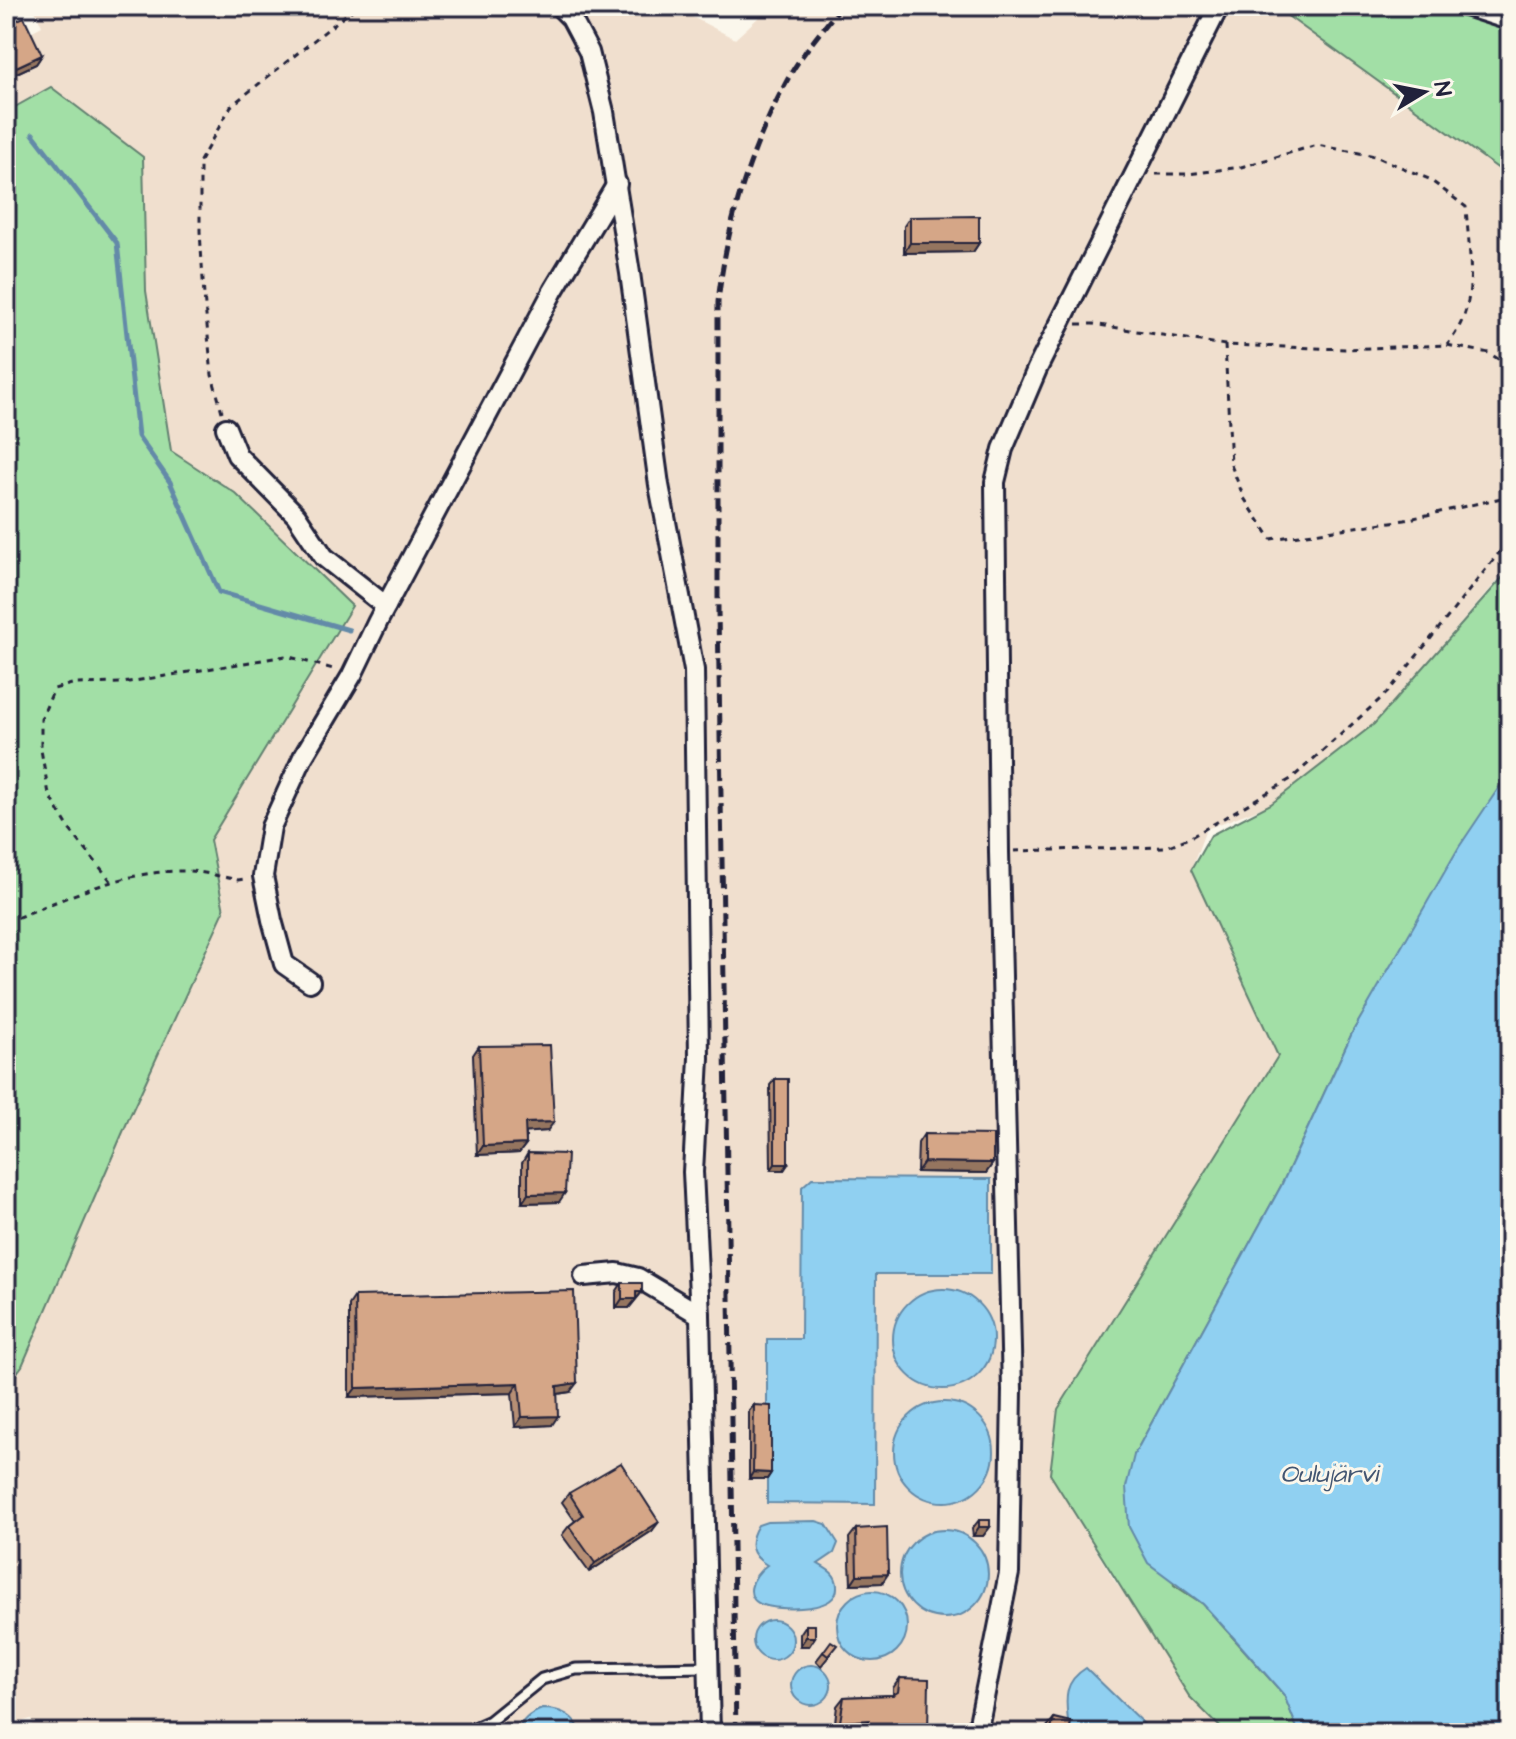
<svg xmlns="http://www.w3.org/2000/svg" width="1516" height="1739" font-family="'Architects Daughter',sans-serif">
<rect width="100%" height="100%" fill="#fbf7ec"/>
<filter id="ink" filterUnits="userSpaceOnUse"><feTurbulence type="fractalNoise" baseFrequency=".0125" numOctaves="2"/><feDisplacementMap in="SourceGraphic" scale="16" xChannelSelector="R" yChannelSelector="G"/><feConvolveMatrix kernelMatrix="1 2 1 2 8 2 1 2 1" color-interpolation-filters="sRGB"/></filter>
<g filter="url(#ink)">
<path fill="#f0dfce" d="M33 6H671L735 39 771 6H1274L1510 177V566L1374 724 1271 804 1206 829 1191 870 1278 1056 1058 1409 1051 1475 1114 1580 1229 1733H34L31 1719 10 1725 6 1693V93L18 87 13 75 8 77 6 74V31L23 36 42 26Z"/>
<g fill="#a2dfa6" stroke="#628070" stroke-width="2">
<path d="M1274 6H1510V177Z"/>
<path d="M51 87 143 157 146 291 171 451 235 493 352 606 210 840 224 911 129 1118 22 1366 6 1387V112Z"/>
<path d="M1510 569V771L1353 1031 1281 1186 1134 1455 1174 1585 1203 1604 1284 1695 1299 1733H1226L1189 1696 1050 1474 1058 1409 1278 1056 1191 870 1211 835 1271 804 1374 724Z"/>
</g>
<g fill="#90d0f1" stroke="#648aa8" stroke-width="2">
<path d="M1510 771V1733H1299L1284 1695 1233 1637 1203 1604 1148 1563 1129 1527 1126 1487 1134 1455 1281 1186 1353 1031 1459 847Z"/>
<path d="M812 1178 991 1179V1274H876L875 1504 767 1503V1339H801L802 1187Z"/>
<circle cx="943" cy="1339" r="50"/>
<circle cx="944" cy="1452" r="50"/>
<path d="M816 1521 826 1524 838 1543 834 1553 818 1564C827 1569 837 1574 837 1586 839 1612 784 1610 767 1606 741 1601 751 1576 767 1565 750 1555 747 1543 758 1525L767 1522Z"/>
<circle cx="944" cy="1574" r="44"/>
<circle cx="872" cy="1626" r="35"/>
<circle cx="773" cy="1640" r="20"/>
<circle cx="811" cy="1685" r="20"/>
<path d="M1086 1668 1153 1733H1069C1068 1707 1058 1685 1086 1668Z"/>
<path d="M542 1709C562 1709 574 1715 582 1733H516C522 1720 529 1714 542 1709Z"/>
</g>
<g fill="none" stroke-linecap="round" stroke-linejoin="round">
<path stroke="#648aa8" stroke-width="5" d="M33 134 117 243 138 436 170 482 219 592 349 630"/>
<g stroke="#22223b" stroke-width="15">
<g id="lane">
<path d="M1451 6 1510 25"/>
<path d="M463 1733 490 1721 542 1679 576 1669 708 1667"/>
</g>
</g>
<g stroke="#22223b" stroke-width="24">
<g id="street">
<path d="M559 6 571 18 589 52 604 112 630 273 659 485 694 670 699 1058 693 1172 700 1315 710 1733"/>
<path d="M226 428 237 455 296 515 324 557 386 606"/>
<path d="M310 982 284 964 272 920 263 876 271 827 303 757 352 675 378 621 553 291 617 184"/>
<path d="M584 1276 617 1273 638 1278 700 1315"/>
<path d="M977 1733 1009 1573 1012 1390 999 852 995 482 1003 449 1037 369 1219 6"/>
</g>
</g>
<g stroke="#22223b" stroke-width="3" stroke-dasharray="6 6" stroke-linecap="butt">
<path d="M1156 174H1189L1241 167 1317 145 1375 156 1429 179 1466 207C1469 258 1481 304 1447 345"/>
<path d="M1077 324H1093L1225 345 1345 349 1447 345 1489 353 1510 367"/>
<path d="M1225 345 1231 465 1244 498 1271 539 1405 520 1510 496"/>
<path d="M222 412 212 375 204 296 200 231V161L231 106 357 6"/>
<path d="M1014 851 1166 847 1191 837 1291 779 1388 692 1510 539"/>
<path d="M111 881 70 830 49 794 41 750V719L54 689 72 684 123 683 286 656 337 670"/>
<path d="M6 922C65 899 124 869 189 871 205 872 222 877 238 880L245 879"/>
</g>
<use href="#lane" stroke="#fbf7ec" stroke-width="9"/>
<use href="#street" stroke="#fbf7ec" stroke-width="18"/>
<path stroke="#22223b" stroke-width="5" stroke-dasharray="12 6" stroke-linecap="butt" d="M736 1733 718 610V302C727 222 751 146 790 75 804 51 824 28 841 6"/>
</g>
<g fill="#b78f74" stroke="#22223b" stroke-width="2">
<path d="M6 25 42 55 36 64 8 77 6 74Z"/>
<path d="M910 217 979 243 973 252 904 253V226Z"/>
<path d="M479 1046 547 1131 526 1132V1144L519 1153 477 1155 473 1055Z"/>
<path d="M775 1079 788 1164 784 1170H771L770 1085Z"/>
<path d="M924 1134 993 1163 986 1173 917 1172 918 1143Z"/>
<path d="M528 1153 559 1202 522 1203V1163Z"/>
<path d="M622 1283 642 1292 629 1308H616V1292Z"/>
<path d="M355 1296 570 1392 557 1394 552 1425 515 1427 512 1393 349 1397V1305Z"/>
<path d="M754 1405 771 1473 767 1479H749V1411Z"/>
<path d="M569 1493 652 1531 589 1572 562 1535 569 1526 575 1521 562 1502Z"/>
<path d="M979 1520 990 1527 983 1536H973L972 1529Z"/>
<path d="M856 1529 882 1583 851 1584 849 1538Z"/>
<path d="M806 1625 815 1637 809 1646H800V1634Z"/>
<path d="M823 1652 830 1655 821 1666 816 1661Z"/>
<path d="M900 1678 928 1733H863V1730L834 1731 837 1706 844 1697 893 1695V1688Z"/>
<path d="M1054 1718 1069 1733H1046L1047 1727Z"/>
</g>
<g fill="#95745e" stroke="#22223b" stroke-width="2">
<path d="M42 55 36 64 8 77 14 68Z"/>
<path d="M910 243H979L973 252 904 253Z"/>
<path d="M554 1122 547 1131 519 1133 525 1123Z"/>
<path d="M526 1144 519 1153 477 1155 483 1146Z"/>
<path d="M924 1162 993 1163 986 1173 917 1172Z"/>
<path d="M775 1164H788L784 1170H771Z"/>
<path d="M565 1193 559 1202 522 1203 528 1194Z"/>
<path d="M636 1292H642L629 1308H616L622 1299Z"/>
<path d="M519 1383 512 1393 349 1397 356 1388Z"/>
<path d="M577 1383 570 1392 551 1395 557 1386Z"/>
<path d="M558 1416 552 1425 515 1427 522 1417Z"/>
<path d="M753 1472 771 1473 767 1479H749Z"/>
<path d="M659 1522 652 1531 589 1572 595 1563Z"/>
<path d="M979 1527H990L983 1536H973Z"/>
<path d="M888 1574 882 1583 851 1584 857 1575Z"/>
<path d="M806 1637H815L809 1646H800Z"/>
<path d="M869 1720 863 1730 834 1731 840 1722Z"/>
</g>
<g fill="#d5a687" stroke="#22223b" stroke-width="2">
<path d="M24 17 42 55 14 68 6 51V25Z"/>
<path d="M979 216V243H910V217Z"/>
<path d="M550 1045 554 1122 525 1123 526 1144 483 1146 479 1046Z"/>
<rect x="775" y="1079" width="13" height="85"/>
<path d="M924 1134 993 1135V1163L924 1162Z"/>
<path d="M528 1153 567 1154 565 1193 528 1194Z"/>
<path d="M622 1283H642V1292H636V1299H622Z"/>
<path d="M574 1291 577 1383 557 1386 558 1416 522 1417 519 1383 356 1388 355 1296Z"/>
<path d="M754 1405 771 1406V1473L753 1472Z"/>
<path d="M621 1463 659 1522 595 1563 569 1526 583 1515 569 1493Z"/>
<rect x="979" y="1520" width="11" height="7"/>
<path d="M887 1527 888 1574 857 1575 856 1529Z"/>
<rect x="806" y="1625" width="9" height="12"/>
<path d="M831 1641 837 1645 828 1656 823 1652Z"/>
<path d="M900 1678 929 1679 928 1733H869V1720L840 1722 844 1697 893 1695 898 1692Z"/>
<path d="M1054 1718 1071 1722 1069 1733H1050Z"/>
</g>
</g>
<g text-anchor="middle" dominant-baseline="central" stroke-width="6" stroke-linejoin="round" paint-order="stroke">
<g font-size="26" font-style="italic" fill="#435672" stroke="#fbf7ec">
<text x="1329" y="1474">Oulujärvi</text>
</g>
</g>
<rect width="1516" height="1739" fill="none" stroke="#fbf7ec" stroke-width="32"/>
<rect x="16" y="16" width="1484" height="1707" fill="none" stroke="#22223b" stroke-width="3" filter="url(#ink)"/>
<g transform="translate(1424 92) rotate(80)" stroke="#fbf7ec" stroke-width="6" paint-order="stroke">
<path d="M0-6L14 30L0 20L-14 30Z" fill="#22223b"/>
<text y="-12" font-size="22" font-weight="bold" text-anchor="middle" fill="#22223b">N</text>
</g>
</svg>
